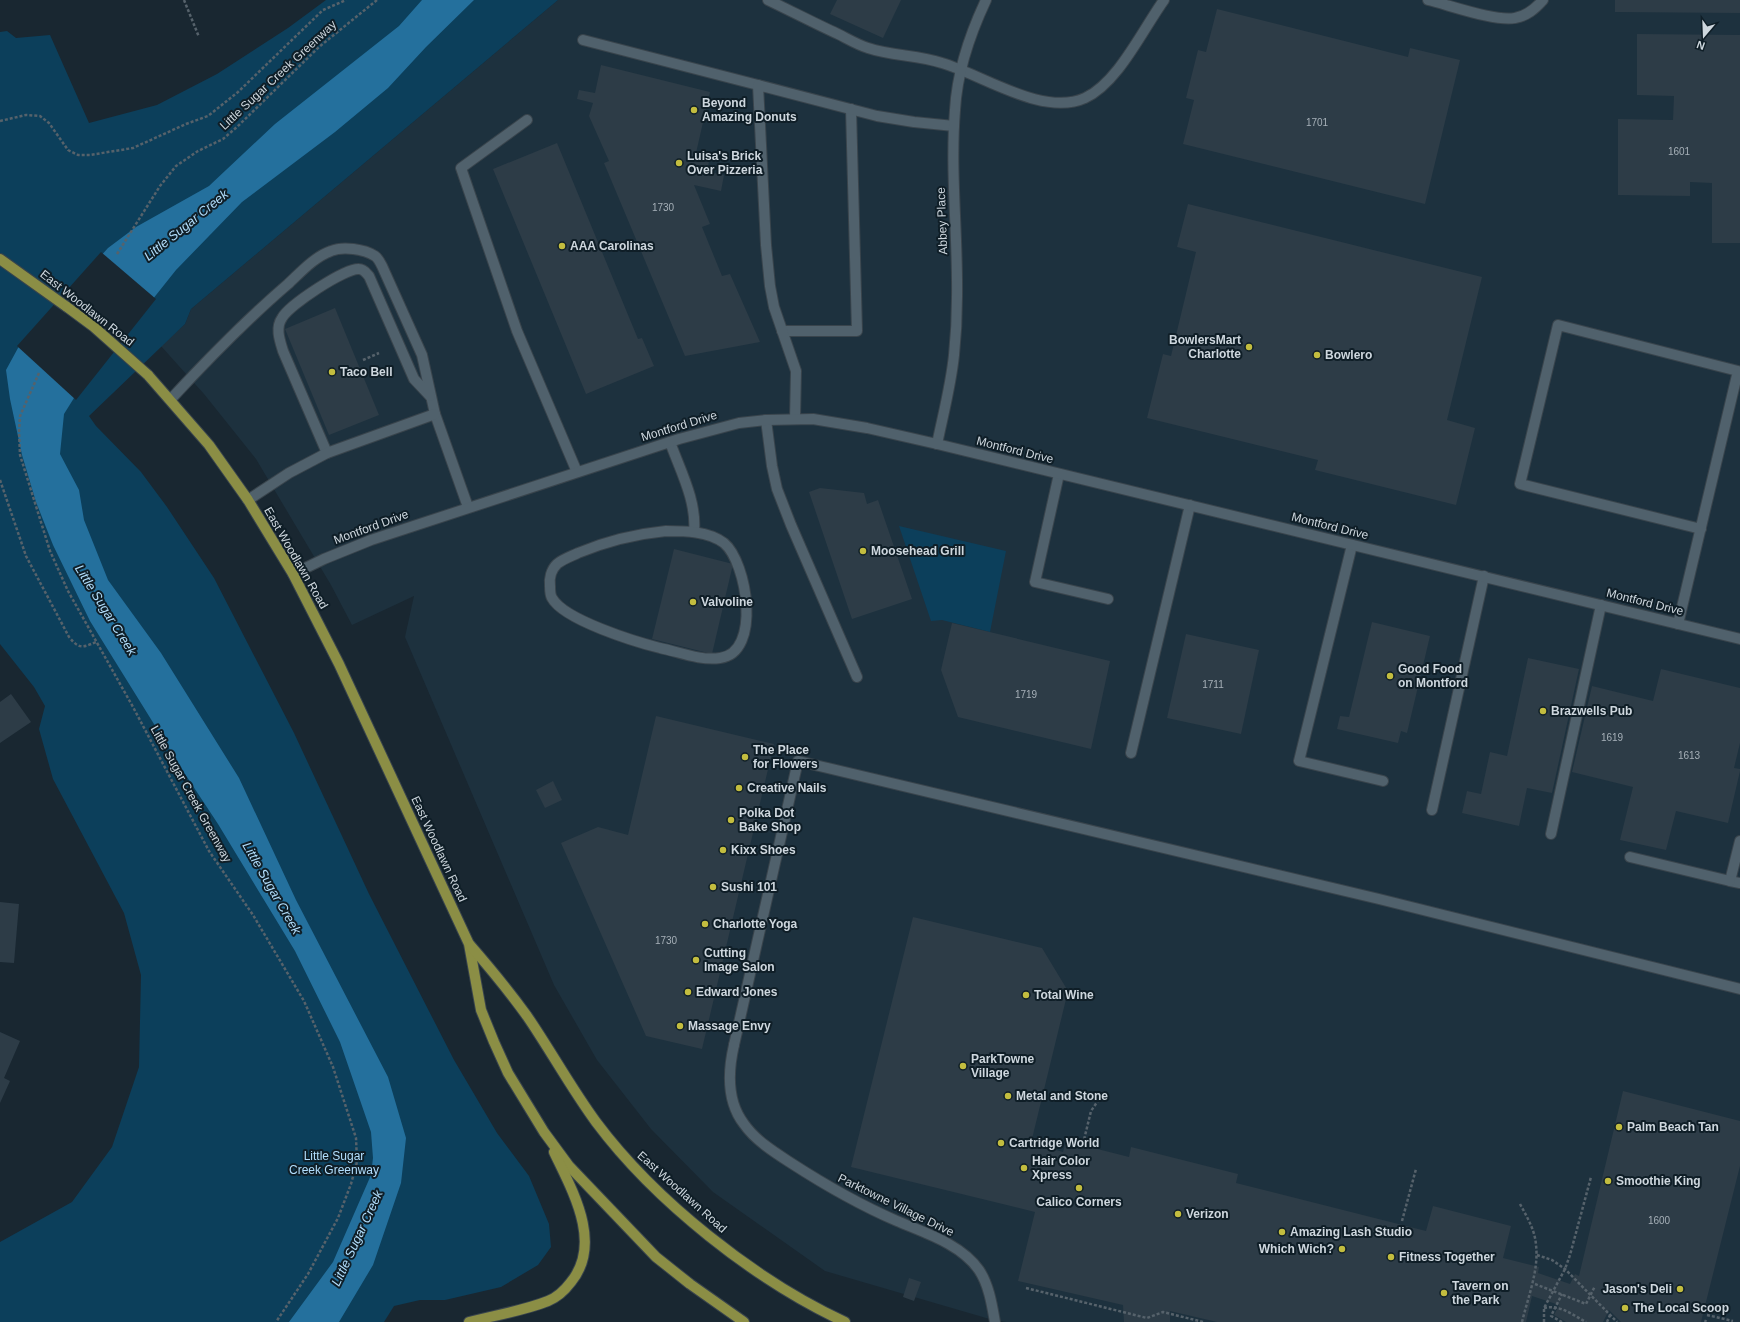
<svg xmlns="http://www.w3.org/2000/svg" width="1740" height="1322" font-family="Helvetica,sans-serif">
<rect width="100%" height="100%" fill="#192731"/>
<path fill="#1d313e" d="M558 0H1740V1322H1006L993 1320 825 1271 713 1192 651 1129 597 1060 554 985 405 637 414 596 352 625 331 585 256 459 204 394 161 346 185 324 191 309Z"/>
<g fill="#0c3f5b">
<path d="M326 0H558L191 309 185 324 89 416 96 426 141 472 167 507 214 578 294 733 369 894 454 1060 497 1133 529 1176 549 1224 551 1247 538 1265 501 1287 445 1300H420L394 1306 384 1322H0V1242L72 1202 112 1147 139 1067 141 975 124 913 53 779 39 729 45 706 34 687 0 644V32L7 31 16 38 50 35 89 123 157 105 217 74 288 28Z"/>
<path d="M899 526 1006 551 990 632 942 620 931 621Z"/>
</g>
<path fill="#24709d" d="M422 0H474L426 47 388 88 335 132 242 202 176 270 74 398 64 414 60 454 79 490 84 520 108 580 161 653 239 778 296 900 388 1077 406 1138 401 1183 373 1265 339 1322H289L333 1262 371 1175 373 1158 371 1132 340 1042 295 951 218 824 185 774 90 621 53 545 36 502 22 455 10 399 6 370 18 348 108 248 136 227 209 186 275 124 399 26Z"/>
<path fill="#192731" d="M101 252 156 299 76 400 17 346Z"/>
<g fill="#2d3c47">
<path d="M837 0H901L883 38 830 14Z"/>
<path d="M1615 0H1740V13L1615 12Z"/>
<path d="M1217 9 1408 57 1410 48 1460 60 1425 204 1183 144 1194 100 1186 98 1198 50 1206 52Z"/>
<path d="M1637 34 1740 35V243H1712V183L1690 182V196L1618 195V119L1673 120 1674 96 1637 95Z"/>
<path d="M601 65 710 92 696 153 710 157 707 171 724 175 721 191 694 185 710 224 702 227 722 276 730 274 760 342 685 356 604 163 609 161 589 116 593 103 577 99 579 90 595 93Z"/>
<path d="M557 143 638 339 642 338 654 366 586 394 493 169Z"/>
<path d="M1188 204 1482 277 1447 420 1475 428 1456 505 1315 470 1318 460 1147 418 1163 354 1171 356 1196 252 1177 247Z"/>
<path d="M335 308 379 415 329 435 285 329Z"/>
<path d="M820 488 864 493 867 504 878 500 912 599 852 619 809 492Z"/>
<path d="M674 549 733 564 712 654 652 639Z"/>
<path d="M1372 622 1430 636 1407 733 1401 731 1398 743 1337 729 1340 716 1349 717Z"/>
<path d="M952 623 1110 661 1091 749 958 717 941 670Z"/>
<path d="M1186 634 1259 650 1241 734 1167 718Z"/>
<path d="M1528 658 1579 669 1552 793 1527 788 1519 826 1462 813 1467 791 1481 794 1490 752 1507 756Z"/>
<path d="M1661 669 1740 688V743L1734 768 1740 769V771L1728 823 1676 811 1666 850 1620 840 1633 787 1572 772 1592 686 1653 701Z"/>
<path d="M11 694 31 722 0 743V702Z"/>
<path d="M656 716 774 744 702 1049 646 1036 561 843 598 827 628 835Z"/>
<path d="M553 781 562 800 545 808 536 790Z"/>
<path d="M0 902 19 904 14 963 0 962Z"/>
<path d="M913 917 1042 948 1068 991 1031 1143 1063 1152 1066 1141 1129 1157 1131 1147 1238 1174 1236 1183 1426 1231 1433 1206 1511 1226 1503 1258 1539 1267 1538 1273 1570 1284 1575 1274 1579 1276 1623 1091 1740 1121V1166L1701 1322H1621L1609 1310 1603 1322H1566L1554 1315 1559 1305 1532 1296 1526 1322H1217L1170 1311V1322H1124L1123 1305 1018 1281 1035 1212 851 1167Z"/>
<path d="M0 1032 20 1041 4 1078 10 1081 0 1103Z"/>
<path d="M909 1278 921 1282 914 1301 903 1297Z"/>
</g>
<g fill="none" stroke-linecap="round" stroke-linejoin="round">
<g stroke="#39444c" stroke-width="12">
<g id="lane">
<path d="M768 0C791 11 814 23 838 34 848 39 858 45 868 48 892 56 918 55 942 63 983 75 1043 117 1085 98 1118 83 1143 29 1164 0"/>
<path d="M1428 0C1449 5 1496 22 1515 18 1527 16 1535 9 1543 0"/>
<path d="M583 40 758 85"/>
<path d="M527 120 461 168 517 331 577 472"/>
<path d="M782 331H857L851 109"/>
<path d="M171 399C208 359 246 320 288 284 300 273 314 257 331 251 343 246 364 249 375 256 378 258 380 262 382 266L422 355 435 414 468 507"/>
<path d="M795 419 796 371 774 307 770 286 766 245 758 85 877 116 914 122 954 126"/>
<path d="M766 420 772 466 777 489 791 525 857 677"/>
<path d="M670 442C680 470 697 501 694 532"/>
<path d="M327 453 283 351C280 341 275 328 282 318 289 305 345 268 359 269 364 269 366 273 369 276L414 379 430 396"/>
<path d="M1059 474 1035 582 1108 599"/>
<path d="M248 500 289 473 327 453 435 414"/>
<path d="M666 531C685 531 708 531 724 543 747 562 762 653 720 658 701 661 679 652 660 648 636 642 564 620 552 598 550 595 550 590 550 586 549 579 551 570 557 564 563 559 572 556 578 553 607 541 635 534 666 531Z"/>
<path d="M1352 545 1299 761 1383 781"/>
<path d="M1678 624 1738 371 1558 325 1520 484 1701 529"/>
<path d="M1131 753 1190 505"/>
<path d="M1432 810 1484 576"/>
<path d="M1551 834 1601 605"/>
<path d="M1740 841 1730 881 1740 883"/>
<path d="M1630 857 1730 881"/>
<path d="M734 1045 798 761 1379 899 1740 989"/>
</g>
</g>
<g stroke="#39444c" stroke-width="12">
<g id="street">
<path d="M937 444C943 415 951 385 954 355 956 336 957 317 957 297 958 235 950 172 955 110 957 73 970 34 986 0"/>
<path d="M293 574 324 559 371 540 679 439 739 423 766 420 813 419 867 428 937 444 1740 639"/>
<path d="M734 1045C728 1071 727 1102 744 1124 755 1140 774 1152 791 1163 825 1185 860 1205 897 1221 925 1233 961 1244 979 1270 989 1285 992 1305 995 1322"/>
</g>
</g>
<g stroke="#39444c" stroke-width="12">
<g id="primary">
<path d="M0 259 67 307"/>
<path d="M148 375 209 445 248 500 293 574 339 664 469 944 481 1010 494 1042 508 1073 544 1132 569 1166 656 1257 690 1284 744 1322"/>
<path d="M470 945C490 968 509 991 527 1016 551 1051 571 1088 596 1122 655 1201 756 1281 845 1322"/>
<path d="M469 1322C495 1315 523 1311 548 1301 558 1297 565 1290 571 1282 603 1243 572 1190 554 1152"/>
</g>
</g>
<g stroke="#56626b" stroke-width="2.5" stroke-dasharray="3 2" stroke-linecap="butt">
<path d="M184 0 199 37"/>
<path d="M0 121 26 115 40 116 49 123 68 150 78 155H90L133 148 186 124 208 116 238 92 323 10 346 0"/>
<path d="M117 254 160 186 176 166 198 151 223 139 237 127 319 47 377 0"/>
<path d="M363 360 379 353"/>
<path d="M39 373 20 416 19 431 20 455 50 551 68 591 133 707 209 851 253 915 304 1001 333 1067 356 1138 357 1162 351 1184 338 1218 308 1274 276 1322"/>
<path d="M0 480 26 556 69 637C79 649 82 648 96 642"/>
<path d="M1083 1144 1091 1111 1104 1092"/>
<path d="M1520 1204C1527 1217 1535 1230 1536 1245 1539 1270 1528 1297 1522 1322"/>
<path d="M1402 1221 1416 1169"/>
<path d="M1537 1255 1552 1260 1565 1269 1617 1322"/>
<path d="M1026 1288 1147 1318 1163 1312 1203 1322"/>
<path d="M1544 1308C1559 1304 1573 1315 1586 1322"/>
<path d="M1707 1315 1733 1321"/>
<path d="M1544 1322V1308L1565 1269 1570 1255 1591 1177"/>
<path d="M1607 1322 1610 1315"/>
<path d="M1705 1322 1706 1320"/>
</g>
<use href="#lane" stroke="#50616c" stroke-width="10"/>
<use href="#street" stroke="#50616c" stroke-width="10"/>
<use href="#primary" stroke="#8b8e45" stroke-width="10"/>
<g stroke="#39444c" stroke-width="12" stroke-linecap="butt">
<path id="primary-bridge" d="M67 307 94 327 148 375"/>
</g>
<g stroke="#56626b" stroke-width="2.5" stroke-dasharray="3 2" stroke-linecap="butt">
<path d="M1535 1284 1586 1304 1595 1286"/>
<path d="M1562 1322 1551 1316 1562 1294"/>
</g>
<use href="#primary-bridge" stroke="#8b8e45" stroke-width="10"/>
</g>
<g fill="#c3bd3f" stroke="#0f1e27" stroke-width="1.5">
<circle cx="694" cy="110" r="4"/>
<circle cx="679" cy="163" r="4"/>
<circle cx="562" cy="246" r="4"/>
<circle cx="1249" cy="347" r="4"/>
<circle cx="1317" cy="355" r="4"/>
<circle cx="332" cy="372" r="4"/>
<circle cx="863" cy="551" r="4"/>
<circle cx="693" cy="602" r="4"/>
<circle cx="1390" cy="676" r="4"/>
<circle cx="1543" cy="711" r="4"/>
<circle cx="745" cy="757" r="4"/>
<circle cx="739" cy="788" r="4"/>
<circle cx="731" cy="820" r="4"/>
<circle cx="723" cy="850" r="4"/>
<circle cx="713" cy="887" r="4"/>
<circle cx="705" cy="924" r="4"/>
<circle cx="696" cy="960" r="4"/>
<circle cx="688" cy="992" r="4"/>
<circle cx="1026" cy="995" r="4"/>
<circle cx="680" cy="1026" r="4"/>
<circle cx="963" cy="1066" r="4"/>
<circle cx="1008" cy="1096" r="4"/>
<circle cx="1619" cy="1127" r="4"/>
<circle cx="1001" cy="1143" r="4"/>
<circle cx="1024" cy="1168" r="4"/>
<circle cx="1608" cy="1181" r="4"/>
<circle cx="1079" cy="1188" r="4"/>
<circle cx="1178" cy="1214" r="4"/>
<circle cx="1282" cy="1232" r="4"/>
<circle cx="1342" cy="1249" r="4"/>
<circle cx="1391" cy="1257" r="4"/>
<circle cx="1680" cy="1289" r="4"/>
<circle cx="1444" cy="1293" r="4"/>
<circle cx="1625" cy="1308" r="4"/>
</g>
<g text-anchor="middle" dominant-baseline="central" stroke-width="4" stroke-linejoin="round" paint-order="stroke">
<g font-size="10" fill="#a6b0b8">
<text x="1317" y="122">1701</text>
<text x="1679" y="151">1601</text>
<text x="663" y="207">1730</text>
<text x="1213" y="684">1711</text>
<text x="1026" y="694">1719</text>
<text x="1612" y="737">1619</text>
<text x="1689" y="755">1613</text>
<text x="666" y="940">1730</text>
<text x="1659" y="1220">1600</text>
</g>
<g font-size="12" fill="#ced7de" stroke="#0f1e27">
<text transform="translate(278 75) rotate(-43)">Little Sugar Creek Greenway</text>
<text transform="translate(942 221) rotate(-92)">Abbey Place</text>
<text transform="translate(87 308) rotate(38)">East Woodlawn Road</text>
<text transform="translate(679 426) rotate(-17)">Montford Drive</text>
<text transform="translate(1015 450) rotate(14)">Montford Drive</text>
<text transform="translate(1330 526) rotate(14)">Montford Drive</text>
<text transform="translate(371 527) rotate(-20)">Montford Drive</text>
<text transform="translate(296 558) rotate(60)">East Woodlawn Road</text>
<text transform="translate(1645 602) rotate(14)">Montford Drive</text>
<text transform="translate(191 794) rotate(61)">Little Sugar Creek Greenway</text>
<text transform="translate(439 849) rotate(65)">East Woodlawn Road</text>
<text transform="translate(682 1192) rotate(42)">East Woodlawn Road</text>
<text transform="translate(896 1205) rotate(26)">Parktowne Village Drive</text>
</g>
<g font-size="12" font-weight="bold" fill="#ced7de" stroke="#0f1e27" text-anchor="start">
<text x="702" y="103">Beyond<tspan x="702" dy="14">Amazing Donuts</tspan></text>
<text x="687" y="156">Luisa's Brick<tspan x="687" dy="14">Over Pizzeria</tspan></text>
<text x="570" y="246">AAA Carolinas</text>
<text x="1241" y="340" text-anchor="end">BowlersMart<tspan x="1241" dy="14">Charlotte</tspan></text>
<text x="1325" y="355">Bowlero</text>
<text x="340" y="372">Taco Bell</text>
<text x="871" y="551">Moosehead Grill</text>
<text x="701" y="602">Valvoline</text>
<text x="1398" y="669">Good Food<tspan x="1398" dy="14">on Montford</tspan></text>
<text x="1551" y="711">Brazwells Pub</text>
<text x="753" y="750">The Place<tspan x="753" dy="14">for Flowers</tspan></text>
<text x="747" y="788">Creative Nails</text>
<text x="739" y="813">Polka Dot<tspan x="739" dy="14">Bake Shop</tspan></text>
<text x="731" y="850">Kixx Shoes</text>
<text x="721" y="887">Sushi 101</text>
<text x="713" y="924">Charlotte Yoga</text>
<text x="704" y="953">Cutting<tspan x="704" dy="14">Image Salon</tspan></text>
<text x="696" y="992">Edward Jones</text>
<text x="1034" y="995">Total Wine</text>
<text x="688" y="1026">Massage Envy</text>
<text x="971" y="1059">ParkTowne<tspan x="971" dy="14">Village</tspan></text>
<text x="1016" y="1096">Metal and Stone</text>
<text x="1627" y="1127">Palm Beach Tan</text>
<text x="1009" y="1143">Cartridge World</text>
<text x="1032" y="1161">Hair Color<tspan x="1032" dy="14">Xpress</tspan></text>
<text x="1616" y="1181">Smoothie King</text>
<text x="1079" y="1202" text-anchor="middle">Calico Corners</text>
<text x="1186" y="1214">Verizon</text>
<text x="1290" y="1232">Amazing Lash Studio</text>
<text x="1334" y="1249" text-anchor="end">Which Wich?</text>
<text x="1399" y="1257">Fitness Together</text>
<text x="1452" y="1286">Tavern on<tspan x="1452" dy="14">the Park</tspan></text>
<text x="1672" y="1289" text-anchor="end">Jason's Deli</text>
<text x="1633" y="1308">The Local Scoop</text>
</g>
<g font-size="12" fill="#b2defd" stroke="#0f1e27">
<text x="334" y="1156">Little Sugar<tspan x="334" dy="14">Creek Greenway</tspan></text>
</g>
<g font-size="13" font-style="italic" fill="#b1ddfb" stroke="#0f1e27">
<text transform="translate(186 225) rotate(-39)">Little Sugar Creek</text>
<text transform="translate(106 610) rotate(58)">Little Sugar Creek</text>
<text transform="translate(272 888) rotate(60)">Little Sugar Creek</text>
<text transform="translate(357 1238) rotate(-65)">Little Sugar Creek</text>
</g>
</g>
<g transform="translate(1704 36) rotate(199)" stroke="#0f1e27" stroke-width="3" paint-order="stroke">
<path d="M0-3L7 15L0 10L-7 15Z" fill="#ced7de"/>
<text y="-6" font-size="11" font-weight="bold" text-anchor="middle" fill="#ced7de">N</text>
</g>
</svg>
